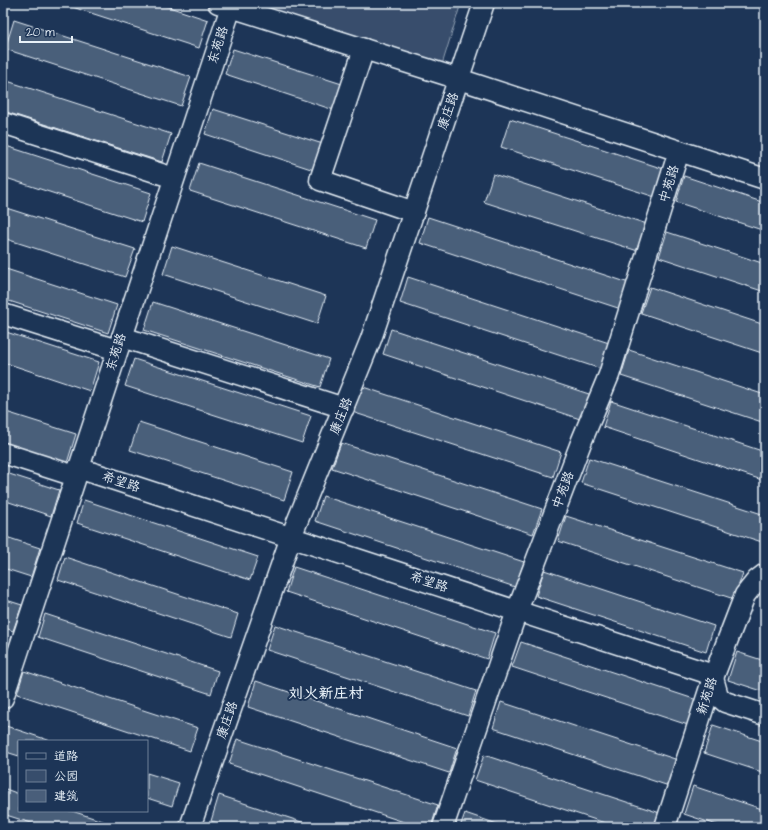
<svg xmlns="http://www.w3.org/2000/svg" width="768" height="830" font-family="'Architects Daughter','LXGW WenKai TC',sans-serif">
<rect width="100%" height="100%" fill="#1d3557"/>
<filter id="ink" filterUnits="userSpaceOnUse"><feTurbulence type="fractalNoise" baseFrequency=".025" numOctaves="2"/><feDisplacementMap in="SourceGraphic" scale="8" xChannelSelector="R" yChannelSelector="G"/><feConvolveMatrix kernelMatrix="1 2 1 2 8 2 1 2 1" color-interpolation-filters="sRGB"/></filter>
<g filter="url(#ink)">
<path fill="#374d6c" stroke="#909fb2" d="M239 3H461L441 68Z"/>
<g fill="#495e7a" stroke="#e8f1f8">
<path d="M60 3H157L208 20 199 48Z"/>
<path d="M14 20 191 77 181 106 5 49Z"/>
<path d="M233 49 345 85 337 111 225 74Z"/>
<path d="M4 80 171 134 162 162 3 111Z"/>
<path d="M213 109 326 145 317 171 205 134Z"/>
<path d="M510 119 664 169 655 197 501 147Z"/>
<path d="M3 145 151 193 142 222 3 177Z"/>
<path d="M199 163 375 220 366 248 190 191Z"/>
<path d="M493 174 647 224 638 251 484 202Z"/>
<path d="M684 176 765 203V231L676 202Z"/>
<path d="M3 207 135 249 125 277 3 238Z"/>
<path d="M428 217 629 283 621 309 420 243Z"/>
<path d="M667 232 765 264V292L659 257Z"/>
<path d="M172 246 326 296 317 324 163 274Z"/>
<path d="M3 268 117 305 108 333 3 299Z"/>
<path d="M408 277 609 343 601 369 400 303Z"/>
<path d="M650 287 765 325V354L641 313Z"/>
<path d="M153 302 329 359 320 387 144 330Z"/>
<path d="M391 329 592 395 583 420 383 354Z"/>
<path d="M3 331 99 362 90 391 3 362Z"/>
<path d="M629 350 765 395V423L621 376Z"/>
<path d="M134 359 311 416 302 443 125 386Z"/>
<path d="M360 386 561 452 553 477 352 412Z"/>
<path d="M611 401 765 452V481L603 427Z"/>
<path d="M3 411 76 434 67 463 3 442Z"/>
<path d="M139 422 293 472 284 500 130 450Z"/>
<path d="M341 443 542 509 533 534 332 468Z"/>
<path d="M589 458 765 515V543L581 483Z"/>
<path d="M3 472 59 490 51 516 3 500Z"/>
<path d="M323 496 524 562 515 587 315 521Z"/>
<path d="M84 500 258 557 250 580 77 523Z"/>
<path d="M566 516 743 573 734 599 558 541Z"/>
<path d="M3 536 40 548 31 577 3 568Z"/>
<path d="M65 557 238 614 231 637 58 580Z"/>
<path d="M294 567 495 633 487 659 286 592Z"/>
<path d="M544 570 714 626 706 652 536 596Z"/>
<path d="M3 599 22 605 13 631 3 627Z"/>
<path d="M45 614 218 671 211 694 38 637Z"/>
<path d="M275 625 476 691 468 716 267 650Z"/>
<path d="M521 642 697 700 688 725 512 667Z"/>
<path d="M737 652 765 661V692L728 680Z"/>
<path d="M24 671 198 728 190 751 17 694Z"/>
<path d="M256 681 457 748 449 773 248 707Z"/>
<path d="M501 702 678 760 669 786 493 728Z"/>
<path d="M713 725 765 742V773L704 753Z"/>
<path d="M6 726 51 741H19V756L3 751V737Z"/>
<path d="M237 739 438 805 431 827H419L229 764Z"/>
<path d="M484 755 660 813 655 827H617L475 780Z"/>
<path d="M147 773 179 783 172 806 147 798Z"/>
<path d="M693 786 765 810V827H723L684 814Z"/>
<path d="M3 788 19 794V811H72L121 827H44L3 814Z"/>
<path d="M219 795 317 827H231L211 821Z"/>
<path d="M465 813 506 827H460Z"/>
</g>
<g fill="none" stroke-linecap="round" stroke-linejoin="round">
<g stroke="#e8f1f8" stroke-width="23">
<g id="minor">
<path d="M218 3 459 79 765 179"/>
<path d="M364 49 320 180 414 212"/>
<path d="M3 123 174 178"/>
<path d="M3 314 117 350"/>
<path d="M122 337 344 408"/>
<path d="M3 453 75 476"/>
<path d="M78 468 704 672 713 678 718 696 725 702 765 715"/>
<path d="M3 698 231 7"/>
<path d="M190 827 291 537 371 339 484 3"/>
<path d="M443 827 517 611 582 440 609 375 679 151"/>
<path d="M665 827 713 678 745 595 757 580 765 574"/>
</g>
</g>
<use href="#minor" stroke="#1d3557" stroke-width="20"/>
</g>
</g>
<g text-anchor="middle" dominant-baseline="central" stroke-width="4" stroke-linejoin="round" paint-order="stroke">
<g font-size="13" fill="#e8f1f8" stroke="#1d3557">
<text transform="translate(218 45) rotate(-72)">东苑路</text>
<text transform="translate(448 111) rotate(-71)">康庄路</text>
<text transform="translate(669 184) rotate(-73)">中苑路</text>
<text transform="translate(116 352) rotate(-72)">东苑路</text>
<text transform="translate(341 416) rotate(-68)">康庄路</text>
<text transform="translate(121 482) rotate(18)">希望路</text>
<text transform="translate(563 490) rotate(-69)">中苑路</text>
<text transform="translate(429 582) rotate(18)">希望路</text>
<text transform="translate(707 696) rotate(-72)">新苑路</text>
<text transform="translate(227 720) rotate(-71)">康庄路</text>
</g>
<g font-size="15" font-weight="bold" fill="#e8f1f8" stroke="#1d3557">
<text x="326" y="693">刘火新庄村</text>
</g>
</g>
<rect width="768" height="830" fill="none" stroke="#1d3557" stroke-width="16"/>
<rect x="8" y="8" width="752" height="814" fill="none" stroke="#e8f1f8" stroke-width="1.5" filter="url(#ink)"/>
<rect x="18" y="740" width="130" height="72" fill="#1d3557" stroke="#6e8097"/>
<rect x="26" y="753" width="20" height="6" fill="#1d3557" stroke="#6e8097"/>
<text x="54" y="760" font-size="12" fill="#e8f1f8">道路</text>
<rect x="26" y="770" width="20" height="12" fill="#374d6c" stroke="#6e8097"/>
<text x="54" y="780" font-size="12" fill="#e8f1f8">公园</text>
<rect x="26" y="790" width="20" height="12" fill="#495e7a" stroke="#6e8097"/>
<text x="54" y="800" font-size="12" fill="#e8f1f8">建筑</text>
<path d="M20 36v6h52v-6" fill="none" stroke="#e8f1f8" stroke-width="2"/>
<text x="26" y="36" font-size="12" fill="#e8f1f8" stroke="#1d3557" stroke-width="3" paint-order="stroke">20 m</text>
</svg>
